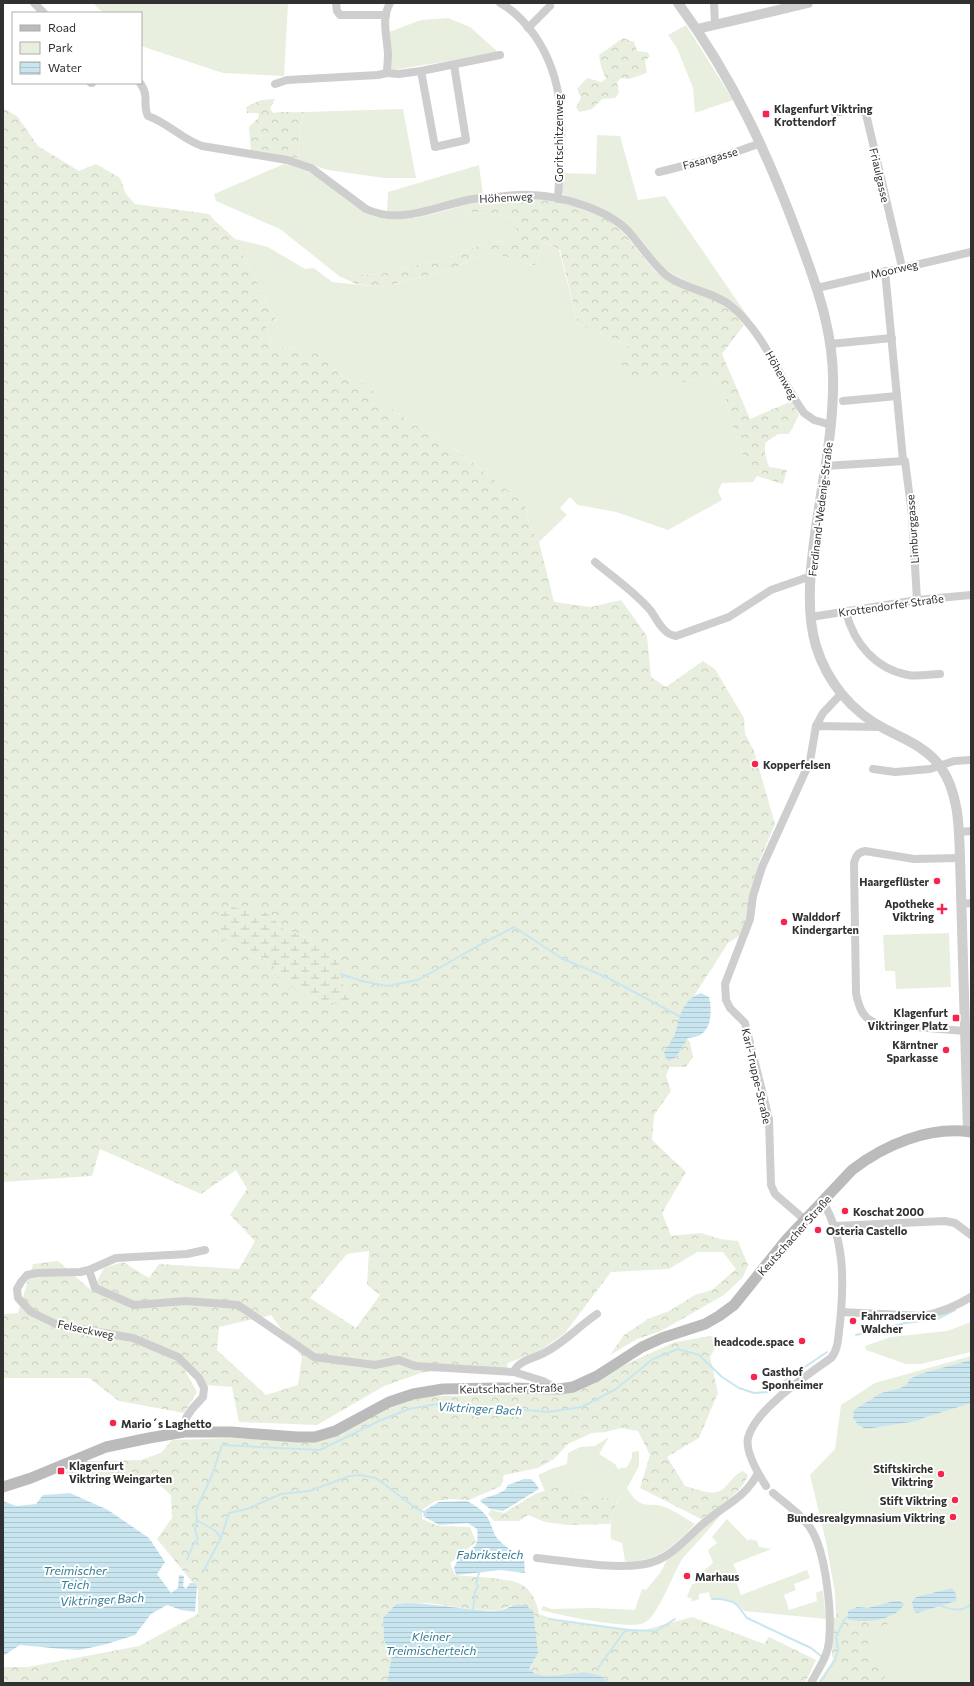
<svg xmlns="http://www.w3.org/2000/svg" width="974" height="1686" font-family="Commissioner,sans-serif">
<defs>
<pattern id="forest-crowns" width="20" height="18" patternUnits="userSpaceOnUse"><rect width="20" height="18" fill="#e9efde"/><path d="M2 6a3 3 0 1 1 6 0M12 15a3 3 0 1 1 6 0" fill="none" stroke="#c8cdbf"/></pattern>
<pattern id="wetland-marsh" width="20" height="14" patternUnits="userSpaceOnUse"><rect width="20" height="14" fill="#e9efde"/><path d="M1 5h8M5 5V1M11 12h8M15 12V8" fill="none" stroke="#c8cdbf"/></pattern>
<pattern id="water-rules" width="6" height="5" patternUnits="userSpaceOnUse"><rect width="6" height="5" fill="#c9e6f0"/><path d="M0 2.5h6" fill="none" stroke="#adc6ce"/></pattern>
</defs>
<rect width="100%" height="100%" fill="#fff"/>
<g fill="#e9efde">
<path d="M93 3H288L284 76 223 73 141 46V13H103Z"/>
<path d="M448 18 470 27 499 53 393 70 391 68 389 32 421 20Z"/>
<path d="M686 25 733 100 695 113 693 88 677 48 668 35Z"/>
<path d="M403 109 416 178H384L328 170 297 160 303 112Z"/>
<path d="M597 135 620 136 638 200 665 196 753 324 720 296 685 281 663 268 626 225 612 214 590 204 566 197 562 192 563 173 596 174Z"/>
<path d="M284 164C296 167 308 170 318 177 334 187 359 213 376 217 408 225 441 211 472 203L467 211 519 218 513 241 488 242 447 258 380 274 339 276 280 229 216 201 214 194Z"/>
<path d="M479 165 483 195 459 198 403 213 387 212 388 192Z"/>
<path d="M235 239 268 247 305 269 314 268 332 282 381 287 454 269 473 257 493 253 535 266 544 242 559 250 578 324 628 345 684 382 713 375 724 391 732 426 743 455 757 476 753 482 722 483 718 491 722 500 668 530 616 512 578 505 570 497 560 508 567 515 539 542 529 524 525 504 441 438 413 424 383 403 375 392 361 382 343 377 312 348 273 347 265 324 276 320Z"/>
<path d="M949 933 951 987 896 989 895 971H885L883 935Z"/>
<path d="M971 1322V1352L921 1364H906L866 1350 865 1346 891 1337 947 1331Z"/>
<path d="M971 1356V1683H817L832 1662 837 1641 835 1593 826 1542 810 1475 835 1449 841 1405 875 1383Z"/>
<path d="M609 1437 599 1454 615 1464 618 1469 627 1467 632 1458V1452L639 1451V1466L627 1488C641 1513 650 1500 667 1508 677 1512 686 1519 695 1524 674 1546 657 1563 625 1561L622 1543 611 1539C609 1517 614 1506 626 1489L623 1486 610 1499 558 1487 545 1491 538 1475 551 1469 567 1464 568 1453 580 1447 595 1446Z"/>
<path d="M719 1515V1517C711 1527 702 1537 693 1547 689 1551 684 1556 681 1561 673 1574 657 1618 644 1623 627 1630 560 1615 541 1610L543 1606 552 1609 595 1608 635 1610 642 1589 646 1590 660 1573 667 1560Z"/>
<path d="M727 1519 748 1541 750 1539 757 1541 759 1547 772 1549 733 1564 739 1576 735 1578 741 1595 807 1570 810 1578 794 1584 796 1590 784 1595 789 1610 817 1601 816 1593 823 1590 826 1619 744 1611C736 1600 724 1598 710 1598L709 1592 699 1594V1599L691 1602 692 1599 687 1597 692 1584H695L702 1572 713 1563 708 1550 717 1543 712 1537Z"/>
</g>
<g fill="url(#forest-crowns)" fill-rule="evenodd">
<path d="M623 38 634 42 637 51 647 52 650 56 645 61 647 73 629 79 621 78 617 82 619 93 615 98 602 99 592 109 579 112 576 107 581 98 577 89 587 78 601 82 606 79 601 67 599 55Z"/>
<path d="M275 99 270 108 273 113C283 111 292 113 303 112L297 160 251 151 249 127 259 117 258 113H247L246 107 261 100Z"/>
<path d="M3 108 17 116 38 146 79 171 96 164 120 178 126 194 135 204 209 214 213 219 235 239 276 320 265 324 273 347 312 348 343 377 361 382 375 392 383 403 413 424 441 438 525 504 529 524 539 542 554 602 591 607 621 600 647 636 651 677 666 687 703 661 715 669 744 718 745 734 754 751 775 824 759 862 742 934 728 943 694 996 687 1003 679 1033 690 1042 693 1057 686 1067H670L666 1075 671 1091 654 1115 652 1140 686 1172 662 1213 671 1236 701 1233 720 1239 738 1241 748 1265 743 1277 724 1295 661 1331 637 1339 610 1355 624 1335 648 1319 671 1310 695 1295 712 1290 736 1269 723 1252H697L669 1269 611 1272 565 1333 540 1351 508 1363 506 1370 493 1369 424 1372 384 1386 317 1425 239 1422 232 1387 206 1385 178 1358 197 1392 184 1413 119 1401 89 1378H3V1314L18 1313 33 1264 58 1261 92 1291 104 1268 123 1262 149 1278 159 1264 239 1269 255 1241 230 1215 247 1189 236 1170 201 1194 100 1149 92 1176 3 1182ZM268 913 283 929 317 941 340 980 349 993 344 1005 302 995 269 961 250 955 238 947ZM369 1251 367 1285 380 1295 356 1328 310 1298 347 1254ZM271 1315 302 1357 298 1385 266 1395 217 1350 219 1327Z"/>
<path d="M529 198C561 202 599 208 623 232 637 247 648 268 666 279 684 289 711 296 727 308 733 312 739 320 744 325L722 354 750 419 792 401 799 415 789 434H778L765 443V454L769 467 787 470 783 484 757 476 743 455 732 426 724 391 713 375 684 382 619 374 628 345 578 324 560 250 544 242 535 266 493 253 473 257 454 269 381 287 356 284 339 276 380 274 447 258 488 242 513 241 519 218 467 211 472 203Z"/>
<path d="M711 1336 721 1339 710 1357 718 1393 699 1438 667 1457 685 1486C697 1489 714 1498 724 1488 733 1480 731 1477 743 1471L748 1475C744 1491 715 1510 701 1519L640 1488 650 1455 638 1431 621 1428 606 1432 592 1433 568 1444 554 1459 538 1468 504 1475 501 1486 469 1500 450 1499 435 1501 422 1510V1519L438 1526 470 1527 476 1542 450 1563 455 1575C470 1577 515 1577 525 1587 534 1594 537 1604 539 1614L556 1620 629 1630H644L692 1617 764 1644 769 1637 816 1660 805 1683H609L607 1680 566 1679 555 1681 539 1678 532 1674 529 1669 538 1653 512 1605 498 1611 470 1609 428 1603H405L396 1604 383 1618 384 1641 392 1654 387 1683H3V1667H28L139 1646 198 1614V1589L157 1539 172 1518 171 1495 155 1481 125 1478 108 1488 62 1473 86 1461 140 1460 161 1453 172 1440 231 1438 312 1441 393 1405 427 1396H466L487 1393 560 1394 675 1342Z"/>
<path d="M623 1486 627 1488 616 1504 610 1524 567 1525 545 1522 528 1515 519 1521H494L488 1514 491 1510 504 1513 537 1493 558 1487 610 1499Z"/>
<path d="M836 1611H848V1619L869 1621 887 1617 891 1623 868 1633 869 1641 864 1653 870 1660 883 1668 886 1683H838L840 1672 832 1656 833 1617 837 1618Z"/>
</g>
<path fill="url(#wetland-marsh)" d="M232 907 268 913 283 929 317 941 342 966 340 980 349 993 353 1002 344 1005 302 995 284 978H278L275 975 278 971 269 961 250 955 221 938 218 916Z"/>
<g fill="url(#water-rules)">
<path d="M701 993 709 997C712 1008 712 1029 700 1035 697 1037 692 1037 688 1038L676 1057 669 1061 666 1058 664 1053C666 1047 671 1043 674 1037 680 1019 680 1001 701 993Z"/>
<path d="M971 1360V1403L923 1418 917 1421 866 1429 858 1425 853 1418 854 1410 881 1393 901 1388 907 1384 910 1379 920 1374Z"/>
<path d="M524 1479H531L536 1484 539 1489 503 1511 490 1509 480 1501 482 1499 497 1494 505 1490 508 1485Z"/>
<path d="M70 1493 108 1510 149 1538 165 1562 157 1574 171 1593 178 1588 179 1575 184 1576 183 1586 186 1589 190 1583H195L197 1587 195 1612 181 1610 167 1605 151 1614 135 1635 107 1644 80 1650 62 1649 20 1645 3 1656V1501L16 1506 36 1504 43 1495Z"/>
<path d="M467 1501C478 1507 487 1513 491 1525 493 1530 494 1535 498 1539 505 1548 515 1551 524 1557L525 1573 501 1570 456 1575 454 1568C455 1565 457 1562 458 1559 469 1546 480 1553 477 1529L468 1523 439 1525 423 1516 425 1510 439 1502Z"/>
<path d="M952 1588 956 1594V1601L917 1613 914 1611 912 1602 916 1597Z"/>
<path d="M894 1601H900L904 1604C897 1620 863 1624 848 1619V1611L857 1607 868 1608Z"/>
<path d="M405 1603C430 1603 454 1608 479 1610 485 1610 493 1612 498 1611 516 1607 513 1599 533 1610L538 1653 529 1669C544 1686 581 1664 602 1677 605 1679 607 1679 609 1683H387L392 1654 384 1641 383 1618 396 1604Z"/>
</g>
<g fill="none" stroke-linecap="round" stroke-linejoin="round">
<g stroke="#c9e6f0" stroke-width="2">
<path d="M341 974 362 981 387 986 418 980 476 947 514 927 563 959 606 977 679 1016"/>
<path d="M856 1335 905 1323 937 1319 955 1310"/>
<path d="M197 1520C206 1527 215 1527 221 1538"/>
<path d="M187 1560 193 1545 198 1539 195 1530 197 1520 196 1510 212 1475 222 1445 320 1450 379 1421 409 1409 437 1404 461 1407H495L547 1412 582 1407 616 1389 653 1359 678 1349 699 1355 722 1377 739 1388 754 1393 768 1392 827 1352"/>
<path d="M203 1572 221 1538 229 1513 247 1509 281 1494 309 1491 350 1476 359 1475 376 1478 417 1509 426 1513"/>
<path d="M712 1599H721L733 1602 738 1606 747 1618 811 1648 821 1656"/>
<path d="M941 1606C951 1609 962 1613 971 1604"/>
<path d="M473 1611 475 1592 478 1586 476 1583 480 1570"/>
<path d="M549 1619 629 1630"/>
<path d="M598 1668 624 1632 629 1630 656 1631 675 1619"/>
<path d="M820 1683 835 1660 838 1651 836 1637 844 1620 848 1616"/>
</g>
<g stroke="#cecece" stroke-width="8">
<path d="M34 3 44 13"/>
<path d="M336 3 337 11 340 15H386"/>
<path d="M500 3C515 11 525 22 535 36 570 87 561 141 558 199"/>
<path d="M714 3 715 24"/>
<path d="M528 28 550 6"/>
<path d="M421 71 435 147 466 140 454 65"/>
<path d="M387 73 399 74 421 71 500 55"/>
<path d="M91 83H92"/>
<path d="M140 83C150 96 142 104 148 116 168 123 182 139 202 146L287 160 311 168 366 209C400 225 434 207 468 200 477 198 487 198 495 197 507 196 520 194 532 195 561 196 608 209 629 232 641 246 651 262 666 275 685 290 713 291 731 306 766 335 779 378 804 413L814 420 831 425"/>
<path d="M275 84 287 80 378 75 387 73C387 67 388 60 388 54 387 36 381 19 390 3"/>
<path d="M835 113C845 111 858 106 866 114L902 267"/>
<path d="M659 172 730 154 761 143"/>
<path d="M885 271 903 460"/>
<path d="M817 288 971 252"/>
<path d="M830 344 892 338"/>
<path d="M843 401 897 396"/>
<path d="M825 466 905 461 912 515 917 600"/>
<path d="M595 562C614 578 635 592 651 611 657 620 664 635 676 636L729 617 771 590 811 576"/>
<path d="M846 612C854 644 876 669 908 675 918 677 930 674 940 674"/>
<path d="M811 617 917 600 971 595"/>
<path d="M816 726 823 713 841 694"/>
<path d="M873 769 895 772 930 769 954 761 971 760"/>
<path d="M959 832 971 831"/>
<path d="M960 858 914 859 865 851C857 853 856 856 854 863L856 993C859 1008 863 1020 879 1024L965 1031"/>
<path d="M962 904 971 903"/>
<path d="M805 1220 775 1194 771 1185 769 1119 745 1023 730 1008 726 1000 725 984 750 919 753 896 762 867 810 761 816 726 881 727"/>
<path d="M835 1226 945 1221 955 1223 971 1235"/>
<path d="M89 1270 95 1288 134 1305 186 1301 238 1305 314 1357 375 1365 399 1360 415 1366 514 1372"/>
<path d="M841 1312 923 1316C940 1313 956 1306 971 1297"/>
<path d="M558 1389 543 1381 514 1372C517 1361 535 1358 544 1353 564 1343 579 1326 597 1314"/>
<path d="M184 1432 186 1418 192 1409 203 1397 204 1388 199 1378 178 1357 133 1338 58 1325 31 1312 18 1298 17 1289 21 1282 27 1275 37 1273 80 1272 89 1270 116 1258 187 1254 205 1250"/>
<path d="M766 1486C759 1475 745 1451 748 1438 755 1409 808 1375 831 1358 839 1349 838 1335 840 1323 844 1282 845 1239 823 1202"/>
<path d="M773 1493C786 1504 802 1515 811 1529 826 1553 832 1613 829 1641 828 1656 818 1670 811 1683"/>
<path d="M537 1558C568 1561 630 1573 658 1560 678 1551 693 1531 710 1518 729 1503 746 1496 758 1473"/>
</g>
<g stroke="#cecece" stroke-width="10">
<path d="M678 3C733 78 768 154 800 241 818 289 835 337 833 390 832 444 819 497 813 551 809 582 807 616 816 646 827 682 852 712 885 729 904 739 926 747 940 766 959 793 959 826 960 858L968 1131"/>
<path d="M697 29 808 3"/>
</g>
<path stroke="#bbb" stroke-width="11" d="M3 1487 31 1478 106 1447 149 1438 184 1432H231L297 1437H315L335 1431 389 1402 413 1394 443 1389 501 1388 559 1389 573 1387 597 1376 642 1347 662 1338 705 1324 719 1316 734 1305 787 1239 852 1170C884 1145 929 1126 971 1132"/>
</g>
<g fill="#f7244d" stroke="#fff" stroke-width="1.5">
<rect x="762" y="110" width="8" height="8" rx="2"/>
<circle cx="755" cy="764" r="4"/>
<circle cx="937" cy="881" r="4"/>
<path d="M940 903h4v4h4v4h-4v4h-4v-4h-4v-4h4z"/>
<circle cx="784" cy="922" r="4"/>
<rect x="952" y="1014" width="8" height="8" rx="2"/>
<circle cx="946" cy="1050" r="4"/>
<circle cx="845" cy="1211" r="4"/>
<circle cx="818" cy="1230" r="4"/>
<circle cx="853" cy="1321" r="4"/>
<circle cx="802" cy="1341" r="4"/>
<circle cx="754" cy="1377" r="4"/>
<circle cx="113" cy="1423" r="4"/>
<rect x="57" y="1467" width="8" height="8" rx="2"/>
<circle cx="941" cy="1474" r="4"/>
<circle cx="955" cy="1500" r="4"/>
<circle cx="953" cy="1517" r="4"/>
<circle cx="687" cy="1576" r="4"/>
</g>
<g text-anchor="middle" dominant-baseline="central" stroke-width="4" stroke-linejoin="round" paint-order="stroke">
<g font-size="11" font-weight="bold" fill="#313131" stroke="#fff" text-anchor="start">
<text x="774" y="108">Klagenfurt Viktring<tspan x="774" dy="13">Krottendorf</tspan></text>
<text x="763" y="764">Kopperfelsen</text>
<text x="929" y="881" text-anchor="end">Haargeflüster</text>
<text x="934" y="903" text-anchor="end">Apotheke<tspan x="934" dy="13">Viktring</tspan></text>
<text x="792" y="916">Walddorf<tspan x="792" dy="13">Kindergarten</tspan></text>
<text x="948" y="1012" text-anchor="end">Klagenfurt<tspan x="948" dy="13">Viktringer Platz</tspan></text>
<text x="938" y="1044" text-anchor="end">Kärntner<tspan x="938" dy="13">Sparkasse</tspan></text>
<text x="853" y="1211">Koschat 2000</text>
<text x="826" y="1230">Osteria Castello</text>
<text x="861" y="1315">Fahrradservice<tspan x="861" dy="13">Walcher</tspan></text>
<text x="794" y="1341" text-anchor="end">headcode.space</text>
<text x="762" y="1371">Gasthof<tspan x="762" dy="13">Sponheimer</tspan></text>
<text x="121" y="1423">Mario´s Laghetto</text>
<text x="69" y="1465">Klagenfurt<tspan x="69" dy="13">Viktring Weingarten</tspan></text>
<text x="933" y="1468" text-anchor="end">Stiftskirche<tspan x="933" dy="13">Viktring</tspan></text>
<text x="947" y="1500" text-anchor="end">Stift Viktring</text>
<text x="945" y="1517" text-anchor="end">Bundesrealgymnasium Viktring</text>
<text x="695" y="1576">Marhaus</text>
</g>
<g font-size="11" fill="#313131" stroke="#fff">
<text transform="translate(558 138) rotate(-90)">Goritschitzenweg</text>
<text transform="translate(710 158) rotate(-15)">Fasangasse</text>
<text transform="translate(880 175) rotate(77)">Friaulgasse</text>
<text transform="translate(506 197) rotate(-3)">Höhenweg</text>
<text transform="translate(894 269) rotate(-13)">Moorweg</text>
<text transform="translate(782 375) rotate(61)">Höhenweg</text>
<text transform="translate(820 509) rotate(-83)">Ferdinand-Wedenig-Straße</text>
<text transform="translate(912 529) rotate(-94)">Limburggasse</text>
<text transform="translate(891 605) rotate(-8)">Krottendorfer Straße</text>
<text transform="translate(757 1076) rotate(77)">Karl-Truppe-Straße</text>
<text transform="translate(794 1235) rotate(-48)">Keutschacher Straße</text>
<text transform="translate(86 1329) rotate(12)">Felseckweg</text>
<text transform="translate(511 1388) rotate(-1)">Keutschacher Straße</text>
</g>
<g font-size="12" font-style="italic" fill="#337b95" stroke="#fff">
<text transform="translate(480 1408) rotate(3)">Viktringer Bach</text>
<text x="490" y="1554">Fabriksteich</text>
<text x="75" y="1570">Treimischer<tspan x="75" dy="14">Teich</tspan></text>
<text transform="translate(102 1599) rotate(-3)">Viktringer Bach</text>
<text x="431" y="1636">Kleiner<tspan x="431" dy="14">Treimischerteich</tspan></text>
</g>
</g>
<rect width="974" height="1686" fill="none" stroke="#313131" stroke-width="8"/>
<rect x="12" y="12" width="130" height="72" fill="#ffffff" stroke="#adadad"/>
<rect x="20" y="25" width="20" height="6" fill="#bbbbbb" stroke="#adadad"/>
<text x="48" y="32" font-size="12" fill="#313131">Road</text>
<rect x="20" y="42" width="20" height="12" fill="#e9efde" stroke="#adadad"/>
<text x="48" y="52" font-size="12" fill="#313131">Park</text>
<rect x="20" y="62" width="20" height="12" fill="url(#water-rules)" stroke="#adadad"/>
<text x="48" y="72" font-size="12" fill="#313131">Water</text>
</svg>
